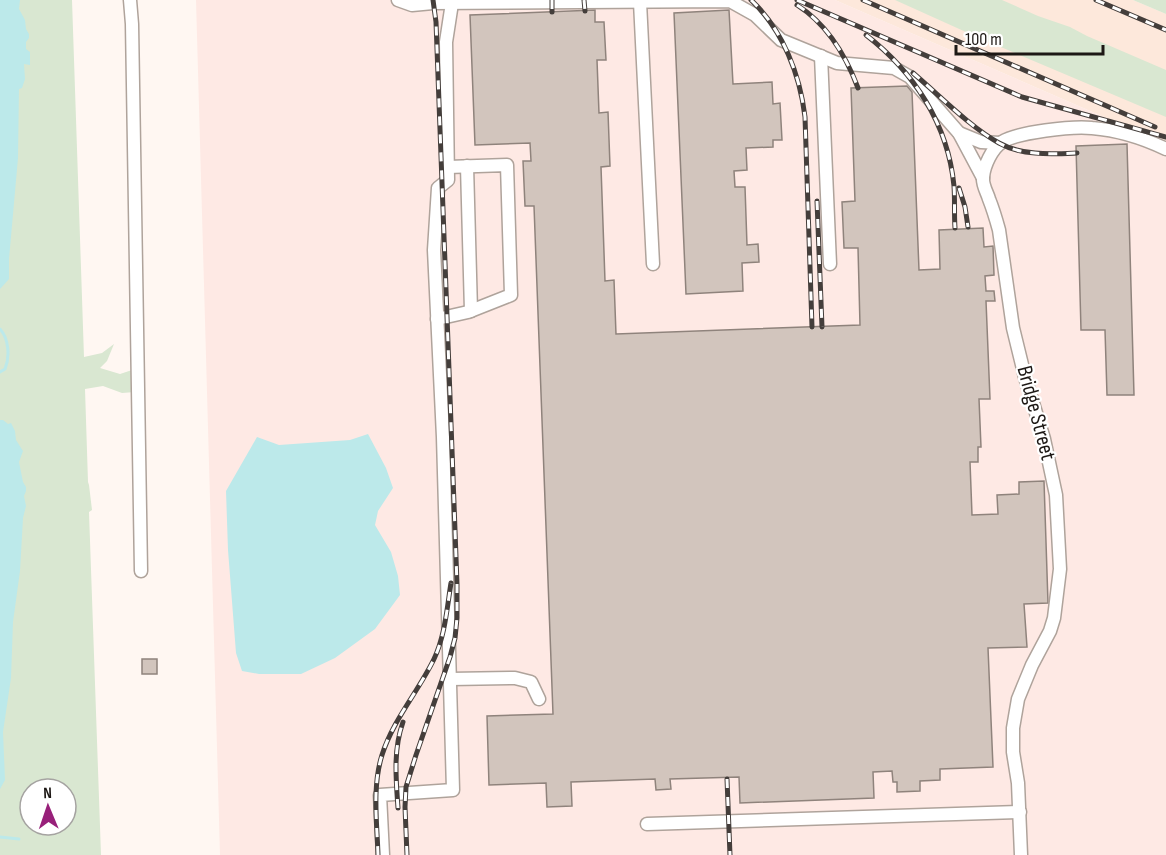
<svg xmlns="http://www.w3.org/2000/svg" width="1166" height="855" font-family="'Sofia Sans Condensed',sans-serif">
<rect width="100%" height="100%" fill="#fff7f2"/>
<path fill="#fde8db" d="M835 0H1133L1166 14V144Z"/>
<path fill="#fee9e4" d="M196 0H835L1166 144V855H220Z"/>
<g fill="#d9e7d1" fill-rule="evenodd">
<path d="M0 0H72L84 357 102 353 114 344 107 361 100 368 120 374 135 369V392L122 393 103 386 85 389 88 482 89 485 92 510 89 512 101 855H0ZM30 789H66V825H30Z"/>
<path d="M895 0H1002L1038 16 1070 27 1087 36 1166 70V117L977 37Z"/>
<path d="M1133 0H1166V14Z"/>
</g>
<g fill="#bce9ea">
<path d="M0 0H20L19 9 25 20 26 29 29 34V38L26 42V49L30 52V65L24 64 25 79 22 88 19 89 18 158 9 259V279L0 289Z"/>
<path d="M0 420H3L8 424 11 423 15 431 16 440 23 451 19 462 23 482 26 487V491L24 496 26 506 23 518 20 571 13 622 11 678 3 732 5 780 0 789Z"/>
<path d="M368 434 386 468 393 488 378 511 375 525 391 552 398 576 400 595 375 629 335 658 301 674H259L242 671 236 653 228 550 226 491 257 437 279 445 350 440Z"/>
</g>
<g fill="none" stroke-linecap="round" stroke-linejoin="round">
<g stroke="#bce9ea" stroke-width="3">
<path d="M0 329C9 339 10 357 5 369L0 372"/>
<path d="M0 837 19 839"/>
</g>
</g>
<g fill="#d2c5bd" stroke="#8f837c" stroke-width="1.5">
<path d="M595 10V22H604L606 60H597L599 113 608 112 610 166 601 167 605 281 614 280 616 334 860 325 858 248H844L842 202 855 201 851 88 907 86 912 92 919 270 940 269 939 230 983 228 984 247 993 246 994 275 985 276 986 291H994L995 301H986L990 399H979L981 447H978V462H970L972 515 998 514 997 495 1019 494V482L1044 481 1048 603 1024 604 1027 647 988 648 993 767 940 769V780L920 781V791L897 792V782H893L892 771 873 772 874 798 740 803 739 777 670 779 671 789 656 790 655 779 571 782 572 806 547 807 546 783 489 785 487 716 553 714 534 206H525L523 161H531L530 143 475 145 470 15Z"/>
<path d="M729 10 733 84 772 82 773 104 780 103 782 140H773V147L746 148 747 170 734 171 735 187H745L747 245 758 244 759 262 742 263 743 291 686 294 674 13Z"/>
<path d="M1127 144 1134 395H1107L1105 330H1081L1076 146Z"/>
<rect x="142" y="659" width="15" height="15"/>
</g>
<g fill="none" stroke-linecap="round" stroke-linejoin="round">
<g stroke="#afa39b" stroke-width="15">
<g id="minor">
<path d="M130 0 132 24 141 571"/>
<path d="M398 0 412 5 433 3 730 1 755 15 781 40 837 63 894 68 910 77 959 133 983 178"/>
<path d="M640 2 653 264"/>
<path d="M821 56 830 264"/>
<path d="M959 133 981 142 1000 143"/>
<path d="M467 166 471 311"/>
<path d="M437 319 468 312 511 295 507 165 448 167"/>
<path d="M450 679 515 678 531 682 539 699"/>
<path d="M647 824 1020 812"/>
<path d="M383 855 380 795 453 790 443 437 434 250 438 188 448 180 446 42 452 3"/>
<path d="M1021 855 1018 783 1013 752V728L1018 699 1032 665 1050 631 1054 618 1060 569 1056 495 1044 439 1025 377 1013 328 999 230C996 219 993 209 989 199 987 192 982 185 983 177 984 166 992 148 1002 142 1018 132 1072 126 1092 128 1118 130 1143 138 1166 149"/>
</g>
</g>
<use href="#minor" stroke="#fff" stroke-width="12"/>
<g stroke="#443e3b" stroke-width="5">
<g id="rail">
<path d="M552 0V12"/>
<path d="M584 0 585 11"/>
<path d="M751 0C783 30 800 75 805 117L812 327"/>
<path d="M797 0 1022 97 1166 137"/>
<path d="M863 0 1155 127"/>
<path d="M1096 0 1166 30"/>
<path d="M797 5C827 24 846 56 858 88"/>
<path d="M866 35C914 72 948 124 954 186 955 200 954 214 955 228"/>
<path d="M913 73C939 95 970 127 999 143 1022 156 1052 154 1077 153"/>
<path d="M959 188 965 207 968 227"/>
<path d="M817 201 822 327"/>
<path d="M727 779 730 855"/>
<path d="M398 808C396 779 393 750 403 722"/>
<path d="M378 855C377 822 372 787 382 755 393 720 418 692 434 659 445 636 447 608 451 583"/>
<path d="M407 855 405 807 406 787 416 755 450 657 455 638 457 618V584L436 22 433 0"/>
</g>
</g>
<use href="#rail" stroke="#fff" stroke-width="3" stroke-dasharray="9" stroke-linecap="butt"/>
</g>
<g text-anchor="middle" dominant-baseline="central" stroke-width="4.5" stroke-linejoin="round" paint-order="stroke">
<g font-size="22" fill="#1d1815" stroke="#fff">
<text transform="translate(1036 413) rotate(75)">Bridge Street</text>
</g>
</g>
<g transform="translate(48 807) rotate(358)"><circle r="28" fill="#ffffff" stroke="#a5a3a1" stroke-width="1.5"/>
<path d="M0-4.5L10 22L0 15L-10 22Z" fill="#98207a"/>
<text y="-9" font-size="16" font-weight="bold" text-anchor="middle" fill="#1d1815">N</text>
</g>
<path d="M956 45v9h147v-9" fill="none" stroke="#1d1815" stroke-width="3"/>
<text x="965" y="45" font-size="18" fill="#1d1815" stroke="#ffffff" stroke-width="4.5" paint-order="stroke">100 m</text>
</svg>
